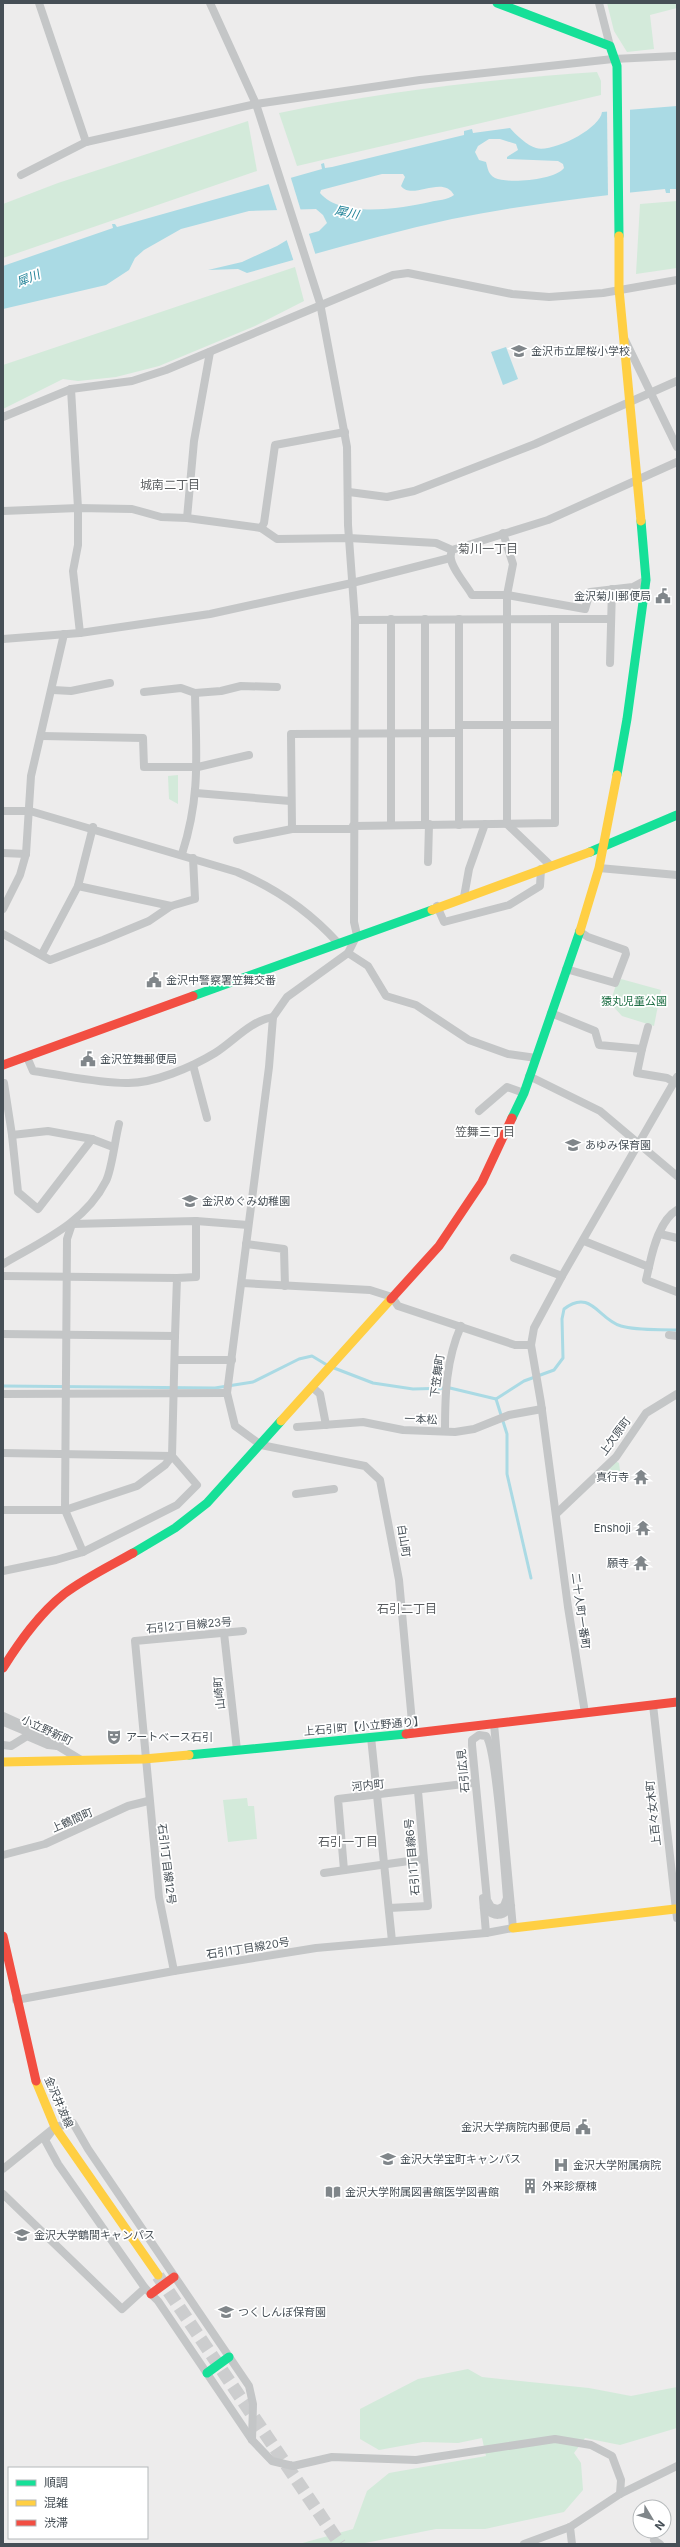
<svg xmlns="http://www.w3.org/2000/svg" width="680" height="2547" font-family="Inter,'Noto Sans JP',sans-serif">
<rect width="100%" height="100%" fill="#edecec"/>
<g fill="#d3eada">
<path d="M607 3H677V8L650 15 654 49 627 52 614 31Z"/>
<path d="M597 72 601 81V95L297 166 279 113C383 92 491 79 597 72Z"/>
<path d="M248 121 257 171 3 258V204L58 183Z"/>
<path d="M677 201V268L636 274 640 204Z"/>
<path d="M295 267 304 301 255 326 159 366 116 377 78 381 63 379 3 409V365Z"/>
<path d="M178 775V804L169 799 168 776Z"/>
<path d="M621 979 661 990 654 1026 622 1016 610 1003 616 985Z"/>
<path d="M615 1461 619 1463 621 1478 594 1482Z"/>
<path d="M247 1798 248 1806H254L257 1839 228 1842 223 1800Z"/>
<path d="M468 2369 482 2377 589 2388 631 2396 677 2387V2428L620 2445 585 2438 574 2453 581 2463 583 2490 564 2512 485 2529H436L360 2544H299L353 2529 367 2491 389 2473 486 2456 482 2438 458 2443 423 2442 379 2450 360 2439V2409L418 2379Z"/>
</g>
<g fill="#aadae4" fill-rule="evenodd">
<path d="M677 106V189H670V193H666L665 189C594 196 522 205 452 219 383 234 315 254 247 273L238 269 208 270 242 262 277 246 287 240 319 231 327 223 323 215 316 209 249 211 181 229 144 250 135 258 129 270 106 285 3 309V266L113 228 112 224H115L117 227 322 169 321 164 324 163 325 168 332 167 464 135V131L472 129 473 133 510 128C515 134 528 146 536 148 552 153 600 129 602 112ZM489 139H500L516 144 518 150 507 157V159L558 161 563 164 564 168C555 180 508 184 495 178 488 174 488 169 486 162L479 160 475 152 478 146ZM382 174H403L405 177 401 186C412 201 443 174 454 195 447 200 438 200 430 202 402 208 342 219 320 193L321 190Z"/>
<path d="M506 347 518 379 503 385 491 352Z"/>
</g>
<g fill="#edecec">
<path d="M630 107V195L608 197 607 109Z"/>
<path d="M290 175 301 211 278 213 268 182Z"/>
<path d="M308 231 316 256 294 262 286 238Z"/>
</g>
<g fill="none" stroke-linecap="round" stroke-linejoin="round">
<g stroke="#aadae4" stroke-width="3">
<path d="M334 1368 373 1383 413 1389 450 1388 496 1399 524 1381 554 1370 563 1358 562 1319 564 1309C591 1288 599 1320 621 1326 638 1331 659 1329 677 1330"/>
<path d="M3 1386 215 1388 253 1382 299 1359 312 1356 327 1365"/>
<path d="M496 1399 507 1434V1474L531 1578"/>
</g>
<path stroke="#cccdce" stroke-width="13" stroke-dasharray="13 6" stroke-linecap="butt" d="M158 2276 340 2544"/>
<g stroke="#c4c6c7" stroke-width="8">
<path d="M39 3 86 142"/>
<path d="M210 3 256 104 320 303 347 447 348 525 355 620 354 922 357 935 348 953 287 997 273 1017 269 1067 227 1393 235 1426 261 1445 365 1466 380 1480 399 1580 413 1733"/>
<path d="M599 3 610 46"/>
<path d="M21 175 86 142 256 104 420 80 613 59 677 56"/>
<path d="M625 340 677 447"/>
<path d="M71 389 78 508V545L73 571 80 633"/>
<path d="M3 417 71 389 132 381 166 370 393 275 408 273 512 294 549 297 603 293 677 280"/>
<path d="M349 492 387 497 414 491 535 444 677 381"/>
<path d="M3 511 78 508 132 509 161 517 187 518 261 528 277 539 349 538 436 543 452 550 548 520 677 462"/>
<path d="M187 518 194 441 210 352"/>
<path d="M261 528 264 523 275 445 345 432"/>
<path d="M503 533 513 564 507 595V824L551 866"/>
<path d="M451 554C448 565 466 584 472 595H507L585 609 590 592 633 587 646 580"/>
<path d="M459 619V825"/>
<path d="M555 619H610"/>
<path d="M3 639 80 633 210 614 352 583 450 558"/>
<path d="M610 663 612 589"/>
<path d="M53 690 71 691 110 683"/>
<path d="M144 692 181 688 195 693C196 753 201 795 182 854"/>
<path d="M195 693 221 691 241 686 277 687"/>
<path d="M459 725H555"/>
<path d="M42 736 143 738 144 767H198L249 755"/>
<path d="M196 793 290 801"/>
<path d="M3 811H30L237 872C275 888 310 912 338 943"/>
<path d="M425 824V619"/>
<path d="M391 825V619"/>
<path d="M353 826 555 823V619L355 620"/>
<path d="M353 829H292L291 734 459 733"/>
<path d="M237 840 292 829"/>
<path d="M3 853 26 854"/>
<path d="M428 862 429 824"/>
<path d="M599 868 677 875"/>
<path d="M78 886 171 906"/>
<path d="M464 897 469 869 485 824"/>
<path d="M437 906 444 922 509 905 540 886 541 869"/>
<path d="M3 909 20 875 26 854 31 776 64 634"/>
<path d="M3 934 50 960 103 940 149 921 171 906 195 899 193 858"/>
<path d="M348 953 368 966 386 996 416 1005 469 1040 508 1054 536 1058"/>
<path d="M42 954 78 886 93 827"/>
<path d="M566 969 615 983 626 954 625 950 588 937 579 931"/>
<path d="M551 1013 595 1031 599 1045 642 1049 637 1073 667 1078 674 1082"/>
<path d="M642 1049 648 1027"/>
<path d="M27 1057 33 1071C64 1075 96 1083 126 1083 153 1084 192 1067 215 1053 234 1041 250 1021 273 1017"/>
<path d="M193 1065 207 1118"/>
<path d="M529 1076 600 1111 677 1176"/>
<path d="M4 1083 12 1135 18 1192 38 1209 92 1139 113 1147"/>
<path d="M479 1111 507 1087 524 1093"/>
<path d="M12 1135 48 1131 92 1139"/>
<path d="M72 1224 196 1221 248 1225"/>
<path d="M660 1234 677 1238"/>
<path d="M584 1241 649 1267C653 1248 660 1220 677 1210"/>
<path d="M246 1244 284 1249 285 1286"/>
<path d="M514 1258 562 1276"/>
<path d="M3 1264C42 1241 85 1223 106 1181 112 1169 115 1139 119 1124"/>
<path d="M649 1267 646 1280 677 1292"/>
<path d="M3 1276 177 1278"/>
<path d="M242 1283 370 1290 392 1297 398 1306 515 1345H531"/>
<path d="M3 1334 175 1336 177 1278 196 1277V1221"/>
<path d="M669 1335 677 1336"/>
<path d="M175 1360H232"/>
<path d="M312 1387 320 1394 326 1425"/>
<path d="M3 1394 227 1393"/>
<path d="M297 1427 363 1422 403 1430 455 1432 474 1429 509 1415 542 1409"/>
<path d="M445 1431C445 1394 446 1360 461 1326"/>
<path d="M3 1453 172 1456 197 1485 177 1505 83 1552"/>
<path d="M296 1494 334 1489"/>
<path d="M3 1510H65L137 1486 165 1465 172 1456 175 1336"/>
<path d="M557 1513 616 1457 646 1413 677 1394"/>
<path d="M3 1571 56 1560 83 1552 65 1510 67 1239 72 1224"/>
<path d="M224 1633 237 1750"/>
<path d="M653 1705 677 1918"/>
<path d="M585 1713 568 1607 541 1403 531 1345 534 1328 562 1276 677 1077"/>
<path d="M3 1716 60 1742 57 1746 48 1745 27 1736 11 1746 3 1745"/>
<path d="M6 1723 30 1733"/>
<path d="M479 1735 486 1736C496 1747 505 1874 507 1898L504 1906 498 1909 491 1907 487 1900 472 1745V1740Z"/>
<path d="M371 1737 392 1941"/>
<path d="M53 1743 81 1760"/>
<path d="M3 1855 45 1844 128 1806 148 1801"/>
<path d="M344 1870 338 1799 472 1783"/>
<path d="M324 1873 423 1859"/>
<path d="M483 1898 486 1933"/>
<path d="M389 1908 428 1906 418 1791"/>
<path d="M484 1908C494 1917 503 1918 511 1906"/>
<path d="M174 1971 159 1897 135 1641 243 1631"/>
<path d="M16 2000 174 1971 316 1948 486 1933 513 1928 494 1724"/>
<path d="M55 2127 45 2140 58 2164 145 2288 158 2301 252 2440 272 2461 293 2466 332 2457 416 2460 555 2439 591 2445 612 2456 621 2480 620 2494"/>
<path d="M3 2169 55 2127 73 2123 88 2149 249 2386 253 2404 252 2440"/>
<path d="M3 2194 122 2309 145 2288"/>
<path d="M570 2527 572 2544"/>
<path d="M654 2540 660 2544"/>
<path d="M524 2544 570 2527 620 2494 677 2466"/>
</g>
<g stroke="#16e098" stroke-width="9">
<path d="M497 3 610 46 617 66 619 236"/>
<path d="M617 775 627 719 646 580 641 521"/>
<path d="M590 852 677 815"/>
<path d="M193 996 432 910"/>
<path d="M512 1118 524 1093 580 931"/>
<path d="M133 1553 175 1528 207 1503 281 1421"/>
<path d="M189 1755 406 1734"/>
<path d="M207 2373 229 2357"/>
</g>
<g stroke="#ffcf43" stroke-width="9">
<path d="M619 236V289L641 521"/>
<path d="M432 910 590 852"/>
<path d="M580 931 599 868 617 775"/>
<path d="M281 1421 391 1299"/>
<path d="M3 1762 144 1759 189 1755"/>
<path d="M513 1928 675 1909"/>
<path d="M36 2081 55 2127 158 2275"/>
</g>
<g stroke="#f24e42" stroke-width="9">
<path d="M3 1065 193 996"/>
<path d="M391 1299 439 1246 482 1182 512 1118"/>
<path d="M3 1668C20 1641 39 1614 64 1594 85 1578 110 1566 133 1553"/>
<path d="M406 1734 677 1702"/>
<path d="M3 1936 36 2081"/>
<path d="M151 2294 174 2277"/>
</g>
</g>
<defs>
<g id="school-bare" transform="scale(1.2)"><path d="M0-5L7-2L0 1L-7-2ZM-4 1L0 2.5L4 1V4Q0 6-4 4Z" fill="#80868a" stroke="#fff" stroke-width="2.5" paint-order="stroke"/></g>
<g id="civic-bare" transform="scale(1.2)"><path d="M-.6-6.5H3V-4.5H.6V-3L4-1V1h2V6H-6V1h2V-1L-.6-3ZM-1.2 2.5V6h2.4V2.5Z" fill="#80868a" stroke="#fff" stroke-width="2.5" paint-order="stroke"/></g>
<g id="temple-bare" transform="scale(1.2)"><path d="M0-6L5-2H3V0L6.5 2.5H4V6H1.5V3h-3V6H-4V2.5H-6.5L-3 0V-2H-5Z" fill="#80868a" stroke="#fff" stroke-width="2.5" paint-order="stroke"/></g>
<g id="theatre-bare" transform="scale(1.2)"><path d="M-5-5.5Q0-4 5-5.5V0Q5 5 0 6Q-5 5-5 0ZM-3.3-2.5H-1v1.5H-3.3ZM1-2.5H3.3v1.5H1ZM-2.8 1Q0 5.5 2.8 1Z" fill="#80868a" stroke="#fff" stroke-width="2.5" paint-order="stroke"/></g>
<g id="university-bare" transform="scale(1.2)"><path d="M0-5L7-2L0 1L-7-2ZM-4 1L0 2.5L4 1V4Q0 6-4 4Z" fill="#80868a" stroke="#fff" stroke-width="2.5" paint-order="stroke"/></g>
<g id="hospital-bare" transform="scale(1.2)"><path d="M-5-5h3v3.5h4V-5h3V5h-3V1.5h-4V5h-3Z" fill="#80868a" stroke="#fff" stroke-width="2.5" paint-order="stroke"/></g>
<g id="building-bare" transform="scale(1.2)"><path d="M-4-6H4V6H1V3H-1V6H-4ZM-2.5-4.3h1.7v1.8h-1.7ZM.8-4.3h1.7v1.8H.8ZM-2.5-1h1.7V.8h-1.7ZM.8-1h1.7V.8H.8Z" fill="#80868a" stroke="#fff" stroke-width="2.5" paint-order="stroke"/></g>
<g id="library-bare" transform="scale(1.2)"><path d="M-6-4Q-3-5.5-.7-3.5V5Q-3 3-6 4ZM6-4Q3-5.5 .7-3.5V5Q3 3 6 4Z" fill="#80868a" stroke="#fff" stroke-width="2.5" paint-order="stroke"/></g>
</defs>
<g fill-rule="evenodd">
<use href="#school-bare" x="519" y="351"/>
<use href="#civic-bare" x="663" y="596"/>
<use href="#civic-bare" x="154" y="980"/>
<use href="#civic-bare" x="88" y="1059"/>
<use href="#school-bare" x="573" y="1145"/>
<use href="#school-bare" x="190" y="1201"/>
<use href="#temple-bare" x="641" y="1477"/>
<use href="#temple-bare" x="643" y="1528"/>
<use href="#temple-bare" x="641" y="1563"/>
<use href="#theatre-bare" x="114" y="1737"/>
<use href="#civic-bare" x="583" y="2127"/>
<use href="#university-bare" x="388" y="2159"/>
<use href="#hospital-bare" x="561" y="2165"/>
<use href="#building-bare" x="530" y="2186"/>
<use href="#library-bare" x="333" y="2192"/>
<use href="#university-bare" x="22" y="2235"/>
<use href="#school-bare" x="226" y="2312"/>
</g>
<g text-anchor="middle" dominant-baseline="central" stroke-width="3.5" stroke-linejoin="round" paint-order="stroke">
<g font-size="11" fill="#464f56" stroke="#fff" text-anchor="start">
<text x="531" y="351">金沢市立犀桜小学校</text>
<text x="651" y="596" text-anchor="end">金沢菊川郵便局</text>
<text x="166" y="980">金沢中警察署笠舞交番</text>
<text x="100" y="1059">金沢笠舞郵便局</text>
<text x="585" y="1145">あゆみ保育園</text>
<text x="202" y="1201">金沢めぐみ幼稚園</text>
<text x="629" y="1477" text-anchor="end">真行寺</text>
<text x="631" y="1528" text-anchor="end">Enshoji</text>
<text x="629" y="1563" text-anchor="end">願寺</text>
<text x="126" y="1737">アートベース石引</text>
<text x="571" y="2127" text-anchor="end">金沢大学病院内郵便局</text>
<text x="400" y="2159">金沢大学宝町キャンパス</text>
<text x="573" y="2165">金沢大学附属病院</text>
<text x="542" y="2186">外来診療棟</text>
<text x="345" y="2192">金沢大学附属図書館医学図書館</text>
<text x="34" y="2235">金沢大学鶴間キャンパス</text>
<text x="238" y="2312">つくしんぼ保育園</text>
</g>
<g font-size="11" fill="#1f6f45" stroke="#fff">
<text x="634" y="1001">猿丸児童公園</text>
</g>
<g font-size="11" fill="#464f56" stroke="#fff">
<text transform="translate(437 1376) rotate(-82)">下笠舞町</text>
<text transform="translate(421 1419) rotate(2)">一本松</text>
<text transform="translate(615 1436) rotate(-54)">上欠原町</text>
<text transform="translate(404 1541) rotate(81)">白山町</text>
<text transform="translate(581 1611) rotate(82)">二十人町一番町</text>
<text transform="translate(189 1625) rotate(-5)">石引2丁目線23号</text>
<text transform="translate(219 1693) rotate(-96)">山崎町</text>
<text transform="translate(364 1726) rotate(-5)">上石引町【小立野通り】</text>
<text transform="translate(47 1730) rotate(25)">小立野新町</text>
<text transform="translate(463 1771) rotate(-95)">石引広見</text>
<text transform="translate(368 1785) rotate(-6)">河内町</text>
<text transform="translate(653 1813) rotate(-96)">上百々女木町</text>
<text transform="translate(72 1820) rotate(-24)">上鶴間町</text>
<text transform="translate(412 1857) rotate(-95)">石引1丁目線6号</text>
<text transform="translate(167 1864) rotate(83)">石引1丁目線12号</text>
<text transform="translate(248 1948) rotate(-9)">石引1丁目線20号</text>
<text transform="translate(59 2102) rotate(66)">金沢井波線</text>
</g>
<g font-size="12" font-style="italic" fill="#1a7f95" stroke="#fff">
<text transform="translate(347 212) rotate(12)">犀川</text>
<text transform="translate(28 278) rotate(-23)">犀川</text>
</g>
<g font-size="12" fill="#595c5f" stroke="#fff">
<text x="170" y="484">城南二丁目</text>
<text x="488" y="548">菊川一丁目</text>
<text x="485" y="1131">笠舞三丁目</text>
<text x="407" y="1608">石引二丁目</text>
<text x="348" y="1841">石引一丁目</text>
</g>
</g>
<rect width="680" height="2547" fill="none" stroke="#464f56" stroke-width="8"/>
<rect x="8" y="2467" width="140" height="72" fill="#ffffff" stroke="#b5b9bb"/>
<rect x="16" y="2480" width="20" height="6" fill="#16e098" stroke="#b5b9bb"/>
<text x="44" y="2487" font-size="12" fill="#464f56">順調</text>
<rect x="16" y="2500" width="20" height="6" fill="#ffcf43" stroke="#b5b9bb"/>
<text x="44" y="2507" font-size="12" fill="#464f56">混雑</text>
<rect x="16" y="2520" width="20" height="6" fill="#f24e42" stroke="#b5b9bb"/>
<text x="44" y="2527" font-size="12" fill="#464f56">渋滞</text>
<g transform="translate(652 2519) rotate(128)"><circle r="19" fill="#ffffff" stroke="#b5b9bb"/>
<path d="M0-3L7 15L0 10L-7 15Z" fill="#80868a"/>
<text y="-6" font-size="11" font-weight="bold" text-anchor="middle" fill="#464f56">N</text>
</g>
</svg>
